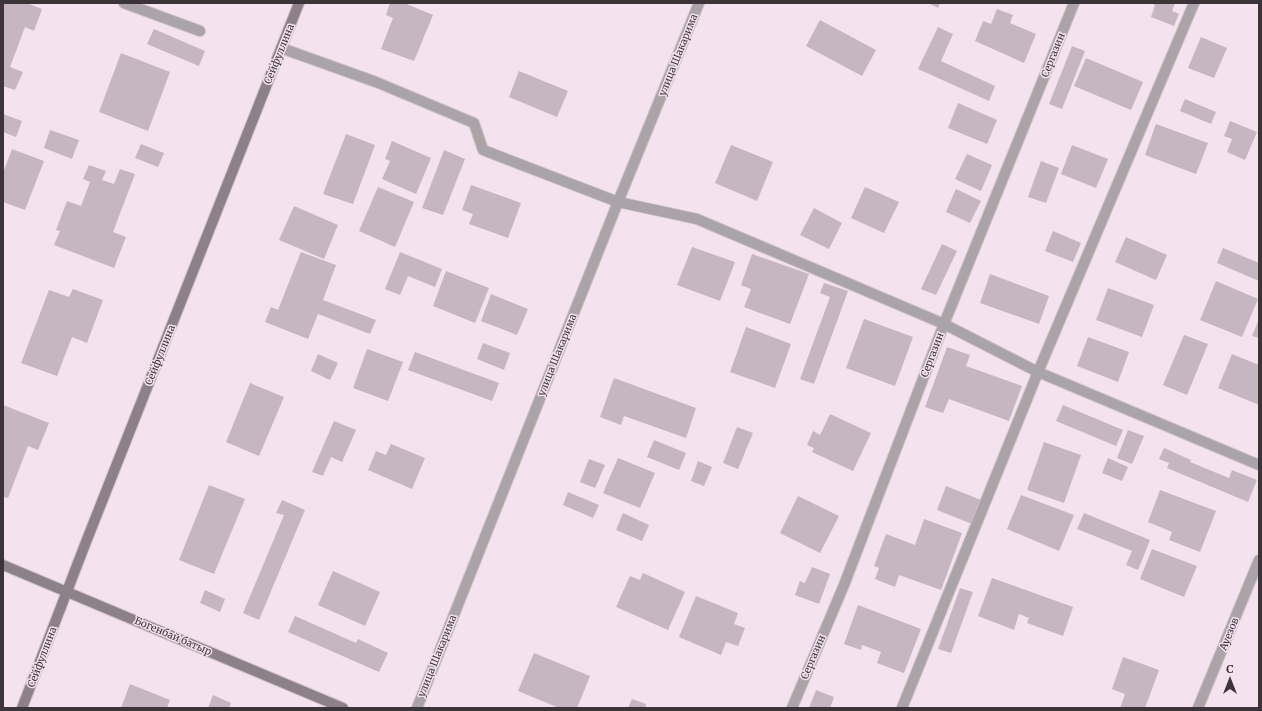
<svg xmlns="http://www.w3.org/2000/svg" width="1262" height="711" font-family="Merriweather,serif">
<rect width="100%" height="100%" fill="#f4e3ee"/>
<g fill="#c6b6c1">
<path d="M3 3H27L42 9 34 31 25 27 10 67 23 72 15 90 3 86Z"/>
<path d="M390 3H404L433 15 414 61 381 49 393 18 386 15Z"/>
<path d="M928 3H940L938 8Z"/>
<path d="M1151 3H1175L1172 11 1179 14 1174 26 1151 17 1155 5Z"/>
<path d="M997 9 1013 15 1010 23 1036 34 1024 63 975 41 983 21 991 24Z"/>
<path d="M820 20 876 50 862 76 806 46Z"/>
<path d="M938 27 953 34 941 61 995 86 989 101 918 69Z"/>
<path d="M154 29 205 51 199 66 147 44Z"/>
<path d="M1201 37 1227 48 1214 78 1188 68Z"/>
<path d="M1072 46 1085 51 1062 109 1049 104Z"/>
<path d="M121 53 170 72 148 131 99 112Z"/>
<path d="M1086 58 1143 82 1131 110 1074 86Z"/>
<path d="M519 71 568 91 557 117 509 97Z"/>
<path d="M1185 99 1216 112 1211 124 1180 111Z"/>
<path d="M958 103 997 120 987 144 948 128Z"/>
<path d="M3 114 22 121 16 137 3 132Z"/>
<path d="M1230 121 1257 132 1245 160 1227 152 1232 139 1224 136Z"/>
<path d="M1156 124 1208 143 1196 174 1145 155Z"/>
<path d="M50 130 79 140 72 159 44 148Z"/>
<path d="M346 134 375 145 353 204 323 194Z"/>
<path d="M392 141 431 158 416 194 382 179 390 161 385 159Z"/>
<path d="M141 144 164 153 158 167 135 158Z"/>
<path d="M731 145 773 162 757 201 715 183Z"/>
<path d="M1072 145 1108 159 1096 188 1061 174Z"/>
<path d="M12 149 44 161 25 210 3 202V173Z"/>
<path d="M444 150 465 159 443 215 422 208Z"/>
<path d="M967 154 992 165 981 191 955 179Z"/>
<path d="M1041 161 1059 168 1046 203 1028 197Z"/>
<path d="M89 165 106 171 102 180 114 184 120 169 135 174 113 232 126 237 114 268 54 245 60 231 56 230 67 201 81 206 90 182 83 179Z"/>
<path d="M471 185 521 203 508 238 469 224 473 214 462 210Z"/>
<path d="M378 187 414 202 395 247 359 231Z"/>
<path d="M865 187 899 202 884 233 851 218Z"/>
<path d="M956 189 981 201 970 223 946 212Z"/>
<path d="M294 206 338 225 324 259 279 240Z"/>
<path d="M814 208 842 223 829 249 800 235Z"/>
<path d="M1053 231 1081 243 1073 262 1045 251Z"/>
<path d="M1126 237 1167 255 1156 280 1115 262Z"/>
<path d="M942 244 957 251 936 295 921 289Z"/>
<path d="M692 247 735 262 720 301 677 285Z"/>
<path d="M1223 248 1259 263V281L1217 263Z"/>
<path d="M301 252 336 265 323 300 376 320 370 334 318 314 308 339 265 322 271 307 278 310Z"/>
<path d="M400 252 442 269 435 287 408 276 400 295 385 289Z"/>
<path d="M752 254 809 274 790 324 744 307 751 289 741 285Z"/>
<path d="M446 271 489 288 475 323 433 306Z"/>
<path d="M990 274 1049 296 1039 324 980 303Z"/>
<path d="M1216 281 1258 299 1242 337 1200 320Z"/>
<path d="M824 283 848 291 814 384 800 379 830 297 820 293Z"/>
<path d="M1108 288 1154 305 1142 337 1096 320Z"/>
<path d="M73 289 103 300 87 343 72 337 57 376 21 363 49 290 69 297Z"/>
<path d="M491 294 528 309 517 335 481 321Z"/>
<path d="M864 319 913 337 895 386 846 368Z"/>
<path d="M1259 319V338L1252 336Z"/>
<path d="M746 327 791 344 775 388 730 372Z"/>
<path d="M1184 335 1208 344 1187 395 1163 385Z"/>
<path d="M1088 337 1129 352 1118 382 1077 366Z"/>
<path d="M483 343 510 353 504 370 477 359Z"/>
<path d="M947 347 970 355 966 366 1022 386 1009 421 949 399 943 413 925 407Z"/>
<path d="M367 349 403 362 388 401 353 388Z"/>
<path d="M415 352 499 383 492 401 408 370Z"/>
<path d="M318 354 338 363 330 380 311 371Z"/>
<path d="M1232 354 1259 365V405L1218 388Z"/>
<path d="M614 378 696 408 686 438 624 416 621 425 600 417Z"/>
<path d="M250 383 284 397 259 456 226 442Z"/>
<path d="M3 405 49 423 38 450 28 446 8 498 3 497Z"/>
<path d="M1063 405 1123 430 1116 446 1056 421Z"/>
<path d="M830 414 871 433 853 471 812 452 814 448 807 445 813 431 820 435Z"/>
<path d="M334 421 356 430 342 462 331 457 323 476 312 472Z"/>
<path d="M737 427 753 433 738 469 723 463Z"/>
<path d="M1128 430 1144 436 1132 464 1117 458Z"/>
<path d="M654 440 686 453 679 470 647 457Z"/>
<path d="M1044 442 1081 455 1064 503 1027 490Z"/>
<path d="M391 444 425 458 412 489 368 470 376 451 386 455Z"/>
<path d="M1164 448 1191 460 1190 462 1229 478 1232 470 1257 480 1248 502 1167 468 1169 463 1159 459Z"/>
<path d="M618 458 655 473 640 508 603 493Z"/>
<path d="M1108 458 1128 467 1122 481 1102 473Z"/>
<path d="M589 459 605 465 595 488 580 482Z"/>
<path d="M698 461 712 467 704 486 691 481Z"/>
<path d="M209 485 245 499 214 574 179 560Z"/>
<path d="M946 486 981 500 972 524 937 510Z"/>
<path d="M1160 490 1216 511 1200 552 1169 540 1172 532 1148 522Z"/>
<path d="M568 492 599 505 593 518 563 505Z"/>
<path d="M1021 495 1074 515 1059 551 1007 529Z"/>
<path d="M798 496 839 516 820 553 780 533Z"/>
<path d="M282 500 305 510 259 620 243 613 284 515 276 513Z"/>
<path d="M623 513 649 525 642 541 616 530Z"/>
<path d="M1084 513 1150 540 1138 570 1126 565 1132 551 1077 529Z"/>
<path d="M924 519 962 533 941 590 899 575 895 587 875 579 879 568 874 566 886 534 915 545Z"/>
<path d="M1152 549 1197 566 1184 597 1140 579Z"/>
<path d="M812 567 830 574 819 604 795 595 800 581 805 583Z"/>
<path d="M333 571 380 592 365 626 318 605Z"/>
<path d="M643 573 685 592 668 630 616 607 630 576 640 580Z"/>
<path d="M992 578 1073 607 1063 636 1027 623 1029 618 1019 614 1014 630 978 616Z"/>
<path d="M960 588 973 592 951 653 938 649Z"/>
<path d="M205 590 225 599 220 612 200 603Z"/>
<path d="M696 596 738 613 734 624 745 628 738 646 726 642 721 655 679 637Z"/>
<path d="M858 605 921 629 904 673 877 663 881 652 862 645 861 650 844 644Z"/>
<path d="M295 616 356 643 358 639 388 653 379 672 288 632Z"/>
<path d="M534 653 590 676 577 708H559L518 691Z"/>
<path d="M1123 657 1159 670 1145 708H1120L1125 694 1112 689Z"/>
<path d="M130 684 170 700 167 708H121Z"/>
<path d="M816 690 834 697 830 708H809Z"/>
<path d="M213 695 231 703 229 708H208Z"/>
<path d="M632 699 646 704 645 708H628Z"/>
</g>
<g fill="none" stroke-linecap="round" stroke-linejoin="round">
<g stroke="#cfc0ca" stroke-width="12">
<path id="lane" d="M902 708 1038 372 1194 3"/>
</g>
<g stroke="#cfc0ca" stroke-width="12">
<g id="street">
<path d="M124 3 200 31"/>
<path d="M281 48 376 82 474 123 483 150 618 202 697 219 944 324 1038 372 1259 465"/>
<path d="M417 708 618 202 699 3"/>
<path d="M792 708 844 585 944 324 1074 3"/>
<path d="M1198 708 1259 560"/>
</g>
</g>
<g stroke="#cfc0ca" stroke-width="12">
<g id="secondary">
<path d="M3 565 343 708"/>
<path d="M22 708 86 542 299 3"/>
</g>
</g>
<use href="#lane" stroke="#aaa3a8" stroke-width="10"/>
<use href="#street" stroke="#aaa3a8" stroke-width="10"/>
<use href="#secondary" stroke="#8c8188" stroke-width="10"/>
</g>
<g text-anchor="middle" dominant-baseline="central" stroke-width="3" stroke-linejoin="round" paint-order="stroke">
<g font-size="10" fill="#3b3438" stroke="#f4e3ee">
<text transform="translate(279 54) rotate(-68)">Сейфуллина</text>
<text transform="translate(678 55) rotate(-68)">улица Шакарима</text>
<text transform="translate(1053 55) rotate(-68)">Сергазин</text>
<text transform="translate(160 355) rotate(-68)">Сейфуллина</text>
<text transform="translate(557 355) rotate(-68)">улица Шакарима</text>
<text transform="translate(932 355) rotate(-69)">Сергазин</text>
<text transform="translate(1229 634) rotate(-68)">Ауезов</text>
<text transform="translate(173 636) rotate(23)">Богенбай батыр</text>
<text transform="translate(437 656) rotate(-68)">улица Шакарима</text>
<text transform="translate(42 657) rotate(-69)">Сейфуллина</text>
<text transform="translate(813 657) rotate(-67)">Сергазин</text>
</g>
</g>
<rect width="1262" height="711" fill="none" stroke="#3b3438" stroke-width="8"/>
<g transform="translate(1230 679)" stroke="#f4e3ee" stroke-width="3" paint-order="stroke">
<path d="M0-3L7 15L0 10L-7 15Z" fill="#3b3438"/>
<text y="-6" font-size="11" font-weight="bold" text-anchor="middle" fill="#3b3438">С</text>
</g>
</svg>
